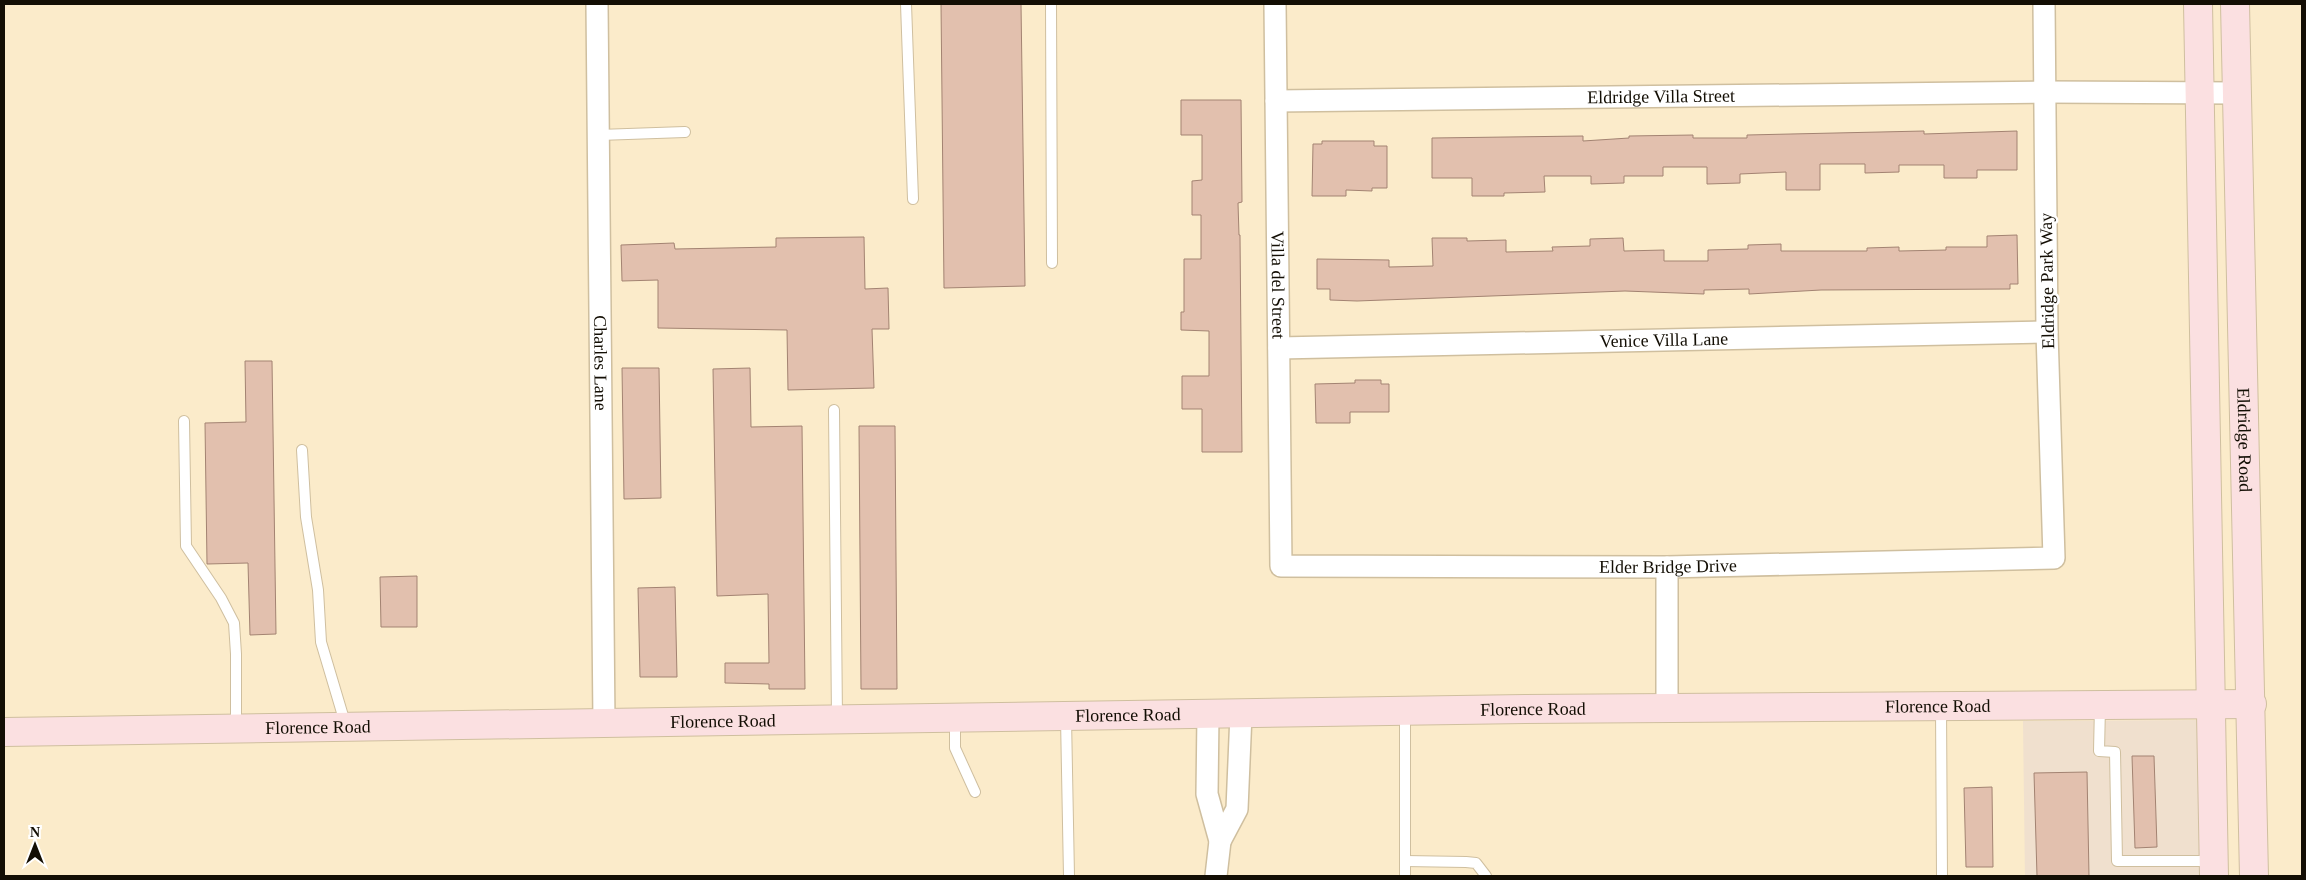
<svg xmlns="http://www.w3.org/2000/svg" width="2306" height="880" font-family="'Times New Roman',serif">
<rect width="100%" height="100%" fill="#fbebca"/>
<path fill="#f0e0ce" d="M2203 720 2205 876H2025L2023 721Z"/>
<g fill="#e2c0ae" stroke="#a38372">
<path d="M941 4H1021L1025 286 944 288Z"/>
<path d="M1181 100H1241L1242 202 1238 203 1239 235H1240L1242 452H1202V409H1182V376H1209V331L1181 330V312H1184V259H1201V215H1192V181L1202 180V135H1181Z"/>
<path d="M1924 131V134L2017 131V170H1977V178H1944V165H1899V172L1865 173V164H1820V190H1786V172L1740 174V183L1707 184V167H1663V176H1624V183L1591 184V176H1544L1545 192 1504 193V196H1472V178H1432V138L1583 136V141L1629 138V136L1693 135V138H1747V135Z"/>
<path d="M1322 141H1374V146H1387V188H1372V191L1346 190V196H1312L1313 144H1322Z"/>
<path d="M2017 235 2018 284H2010V289L1821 290 1749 294V289L1704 290V294L1625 291 1357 301 1330 300V289H1317V259L1389 260V267L1433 266 1432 238H1467V241L1506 240V252L1553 251 1552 247 1590 246V239L1623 238 1624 251 1664 250V261H1708V250L1748 249V245L1781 244V251H1867V248L1899 247V251L1946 250V247H1987V236Z"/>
<path d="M864 237 865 289 888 288 889 329H872L874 388 788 390 787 330 658 328V280L622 281 621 245 674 243 675 249 776 247V238Z"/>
<path d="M245 361H272L276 634 250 635 248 563 207 564 205 423 246 422Z"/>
<path d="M622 368H659L661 498 624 499Z"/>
<path d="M750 368 751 427 802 426 805 689H769V684L725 683V663H769L768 594 717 596 713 369Z"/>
<path d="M1355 380H1381V384H1389V412H1350V423H1316L1315 384 1355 383Z"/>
<path d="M859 426H895L897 689H861Z"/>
<path d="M417 576V627H381L380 577Z"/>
<path d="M675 587 677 677H640L638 588Z"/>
<path d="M2132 756H2154L2157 847 2135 848Z"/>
<path d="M2087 772 2089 876H2037L2034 773Z"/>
<path d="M1992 787 1993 867H1966L1964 788Z"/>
</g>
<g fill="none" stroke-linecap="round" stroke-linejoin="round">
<g stroke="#cfbf9f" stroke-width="12">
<g id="lane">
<path d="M906 4 913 199"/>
<path d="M1051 4 1052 263"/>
<path d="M599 135 685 132"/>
<path d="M834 410 837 718"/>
<path d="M184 421 186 546 221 598 234 623 236 654V728"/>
<path d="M302 450 306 517 318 590 321 642 346 726"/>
<path d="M1941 706 1942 876"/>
<path d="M2100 706 2099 751 2115 752 2117 861H2214"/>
<path d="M1405 712V876"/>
<path d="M1066 718 1069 876"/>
<path d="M955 720V748L975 792"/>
<path d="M1405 861 1466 862 1476 863 1486 876"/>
</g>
</g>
<g stroke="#cfbf9f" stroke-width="24">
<g id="street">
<path id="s1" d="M597 4 604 723"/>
<path id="s2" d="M1275 4 1281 566 1667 567 2054 558 2047 332 2044 4"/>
<path id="s3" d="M1276 101 2046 92 2236 93"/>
<path id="s4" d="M1279 348 2047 332"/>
<path d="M1667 567V709"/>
<path d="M1208 715 1207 794 1220 841 1216 876"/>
<path d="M1220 841 1237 809 1241 714"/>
</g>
</g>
<g stroke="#cfbf9f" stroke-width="30">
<g id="secondary">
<path d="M2198 4 2214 876"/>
<path id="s5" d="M2235 4 2254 876"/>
<path id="s6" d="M4 732 1525 709 2252 704"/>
</g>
</g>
<use href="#lane" stroke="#fff" stroke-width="10"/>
<use href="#street" stroke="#fff" stroke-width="21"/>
<use href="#secondary" stroke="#fbe0e1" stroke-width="28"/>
</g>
<g text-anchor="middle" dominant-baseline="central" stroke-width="5" stroke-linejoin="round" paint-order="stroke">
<g font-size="18" fill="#130e04" stroke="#fff">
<text stroke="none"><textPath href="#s3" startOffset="385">Eldridge Villa Street</textPath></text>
<text transform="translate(2047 281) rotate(-91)">Eldridge Park Way</text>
<text stroke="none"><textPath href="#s2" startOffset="281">Villa del Street</textPath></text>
<text stroke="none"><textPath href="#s4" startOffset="385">Venice Villa Lane</textPath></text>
<text stroke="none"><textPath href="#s1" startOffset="359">Charles Lane</textPath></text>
<text stroke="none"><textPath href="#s5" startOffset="436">Eldridge Road</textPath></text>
<text stroke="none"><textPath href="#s2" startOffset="949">Elder Bridge Drive</textPath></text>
<text stroke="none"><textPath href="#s6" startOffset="1934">Florence Road</textPath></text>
<text stroke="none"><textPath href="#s6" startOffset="1529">Florence Road</textPath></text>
<text stroke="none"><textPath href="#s6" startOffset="1124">Florence Road</textPath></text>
<text stroke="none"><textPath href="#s6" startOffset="719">Florence Road</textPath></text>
<text stroke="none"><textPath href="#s6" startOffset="314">Florence Road</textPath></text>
</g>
</g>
<rect width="2306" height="880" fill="none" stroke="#130e04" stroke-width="10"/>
<g transform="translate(35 845)" stroke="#ffffff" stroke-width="4" paint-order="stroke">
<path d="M0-4L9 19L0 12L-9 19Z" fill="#130e04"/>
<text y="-8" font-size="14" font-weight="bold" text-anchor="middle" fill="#130e04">N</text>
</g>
</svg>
